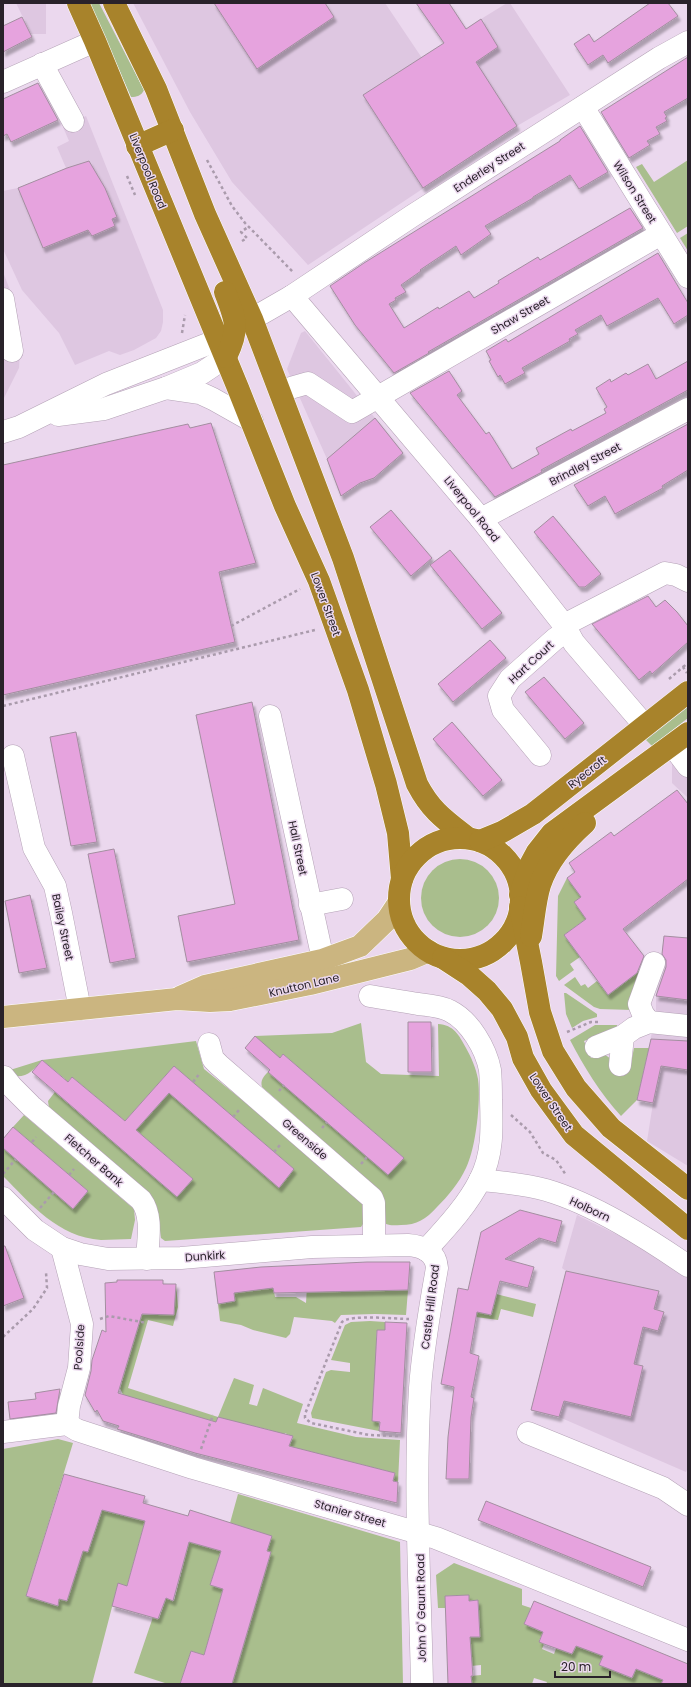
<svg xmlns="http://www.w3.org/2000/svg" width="691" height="1687" font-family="Poppins,sans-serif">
<defs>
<filter id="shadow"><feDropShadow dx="2.5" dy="4.5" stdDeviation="1" flood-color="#0004"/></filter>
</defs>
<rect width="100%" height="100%" fill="#ebd8ee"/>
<g fill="#dec7e1">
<path d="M16 3H46V34H31Z"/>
<path d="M133 3H385L422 58 481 19 507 3H510L570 95 517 126 308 265 232 182 190 112Z"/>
<path d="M86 116 163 310V322L161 331 156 338 134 350 120 355 109 351 75 365 59 333 22 290 3 249V191L18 188 66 168 57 147 69 141 63 127Z"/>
<path d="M3 272 15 303 21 334 19 368 3 400Z"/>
<path d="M305 331 403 453 374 478 360 483 341 496 327 459 287 369 301 333Z"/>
<path d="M688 733V798L672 783V745Z"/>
<path d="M664 936 688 938V1166L647 1141 653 1103 637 1100 656 1014V996Z"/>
<path d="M577 1215 630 1241 688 1275V1467L686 1472 559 1417 531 1410 566 1271 562 1268Z"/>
</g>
<g fill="#a9be8d" fill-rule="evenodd">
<path d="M90 3H99L144 90C141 96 137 97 131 97Z"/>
<path d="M688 160V226L677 233 636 167 642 164 654 182Z"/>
<path d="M688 233V251L680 238Z"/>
<path d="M688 707V718L652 746 646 740Z"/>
<circle cx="460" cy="898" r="39"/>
<path d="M567 878 581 897 574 902 586 919 564 935 580 957 570 964 574 970 559 981 556 976 558 896Z"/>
<path d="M649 963 632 1010 600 1009 594 1007 564 985 575 977 581 986 585 984 588 988 597 981 608 995Z"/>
<path d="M564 993H566L597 1014V1017L583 1021 572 1028 566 1014Z"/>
<path d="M361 1023 366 1062 381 1074 439 1076 438 1024C454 1025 459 1035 466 1048 471 1057 476 1068 478 1079 481 1101 476 1148 466 1168 459 1183 448 1196 437 1207 426 1219 417 1225 401 1225 396 1225 391 1226 386 1224L385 1207 379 1194 370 1182 262 1087C260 1080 264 1076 268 1072L388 1174 404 1158 283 1054 270 1070 276 1055 255 1036 332 1033Z"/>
<path d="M595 1025H617V1029L584 1041 591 1058 604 1054 611 1059 613 1066 630 1068 634 1048H649L637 1100 621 1116C600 1093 584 1067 570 1040Z"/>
<path d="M196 1041 204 1069 246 1103 362 1203 363 1224 361 1227 165 1241 161 1238 157 1207 152 1198 49 1108 48 1101 65 1079 42 1060C33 1070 28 1078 13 1076L10 1070 42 1060ZM174 1066 294 1169 279 1188 169 1093 136 1130 193 1179 177 1197 57 1094 72 1077 125 1121Z"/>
<path d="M24 1115 134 1209 135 1220 131 1239C121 1239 111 1240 101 1240 58 1237 31 1204 3 1176V1148L73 1209 88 1191 13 1127Z"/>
<path d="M176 1284 178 1307 173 1326 148 1320 128 1388 218 1417 234 1378 254 1385 249 1404 257 1406 263 1388 303 1404 297 1423 356 1437 400 1440 398 1482 393 1481 395 1473 359 1464 286 1454 293 1437 285 1433 278 1450 270 1430 232 1421 219 1435 225 1419 218 1417 202 1454 123 1395 120 1388 138 1327 108 1317 109 1314 174 1315Z"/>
<path d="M369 1284H380V1291L408 1290 406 1315 375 1314 341 1315 335 1323 332 1321 294 1317 290 1334 286 1338 253 1330 241 1325 220 1321 218 1304 226 1303 225 1293 229 1302 235 1301 234 1292 273 1287 275 1297H296L306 1303 307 1286 312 1292 324 1291 334 1285 335 1292H346V1285L358 1291H369Z"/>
<path d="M480 1290 536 1304 533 1317 501 1309 498 1320 476 1317 477 1312 491 1315 495 1301Z"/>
<path d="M370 1321 385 1322V1330H377L376 1340 379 1431 312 1418 311 1413 326 1372 331 1370 350 1372V1363L331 1360 345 1325 351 1322Z"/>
<path d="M58 1439 73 1443 26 1596 57 1606 59 1599 67 1601 83 1551 88 1552 102 1510 145 1521 127 1586 118 1584 92 1684H3V1449Z"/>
<path d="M238 1494 400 1542 403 1684H232L271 1552 267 1551 271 1536 230 1523Z"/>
<path d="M189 1542 221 1551 210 1585 223 1589 204 1655 191 1651 180 1684H168L134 1673 153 1617 159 1619 166 1598 174 1601Z"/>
<path d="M454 1563 522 1589V1605L531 1608 524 1624 543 1632 539 1641 544 1644 542 1649 554 1654 560 1638 568 1642 564 1651 572 1654 577 1645 603 1656 599 1665 609 1669 613 1659 627 1665 623 1675 632 1678 636 1669 663 1680 661 1684H546L547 1682 534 1678 532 1684H472L471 1676 481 1675V1665L471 1666 470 1637H480L478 1600 469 1601 468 1595 445 1596V1608H438L436 1575Z"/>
</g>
<g fill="#e6a3de" stroke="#a38ea0" filter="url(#shadow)">
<path d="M214 3H325L334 17 257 69Z"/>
<path d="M416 3H449L466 29 481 19 498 47 476 62 517 126 423 188 363 95 444 43Z"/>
<path d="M650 3H668L678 16 608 63 603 55 588 65 574 44 589 34 594 42Z"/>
<path d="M22 17 32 37 3 52V26Z"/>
<path d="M688 57V98L664 112 667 117 665 118 667 121 656 127 660 134 647 141 650 145 629 158 601 112Z"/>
<path d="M38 83 58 120 11 142 7 134 3 136V99Z"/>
<path d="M580 126 608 172 579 189 570 175 533 197V198L485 226 491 234 461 255 456 246 420 270 421 271 401 285 406 292 395 298 396 300 389 304 404 328 438 307 439 309 469 291 474 298 499 283 498 281 538 257 540 260 630 208 643 228 428 352 429 353 394 373 355 325 330 286 364 263 560 141V140Z"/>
<path d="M89 161 105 188 117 217 112 219 115 226 92 236 88 230 43 248 18 188 67 168Z"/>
<path d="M658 253 688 303V315L674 324 658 298 607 326 601 315 575 330 578 334 569 339 570 341 522 368 525 373 505 384 500 375 498 377 489 361 491 360 486 351 506 339 508 342Z"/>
<path d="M688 361V390L541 470 542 472 495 497 410 393 449 371 462 391 457 395 486 434 489 432 512 469 539 454 536 448 571 429 572 431 606 413 604 409 607 407 596 388 610 379 611 382 626 373 628 375 648 364 656 379Z"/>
<path d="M375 418 403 453 374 478 360 483 341 496 327 459Z"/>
<path d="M211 423 256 563 219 572 235 642 3 695V465L188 424 190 428Z"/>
<path d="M688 424V470L662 486 663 488 615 514 605 496 588 506 574 485Z"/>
<path d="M391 510 432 558 411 576 370 527Z"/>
<path d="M553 516 601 574 585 587H579L534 532Z"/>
<path d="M450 550 502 613 482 629 430 565Z"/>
<path d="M648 596 656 607 665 600 677 612 688 626V642L652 674 650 671 639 680 592 624Z"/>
<path d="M490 640 506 658 453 702 438 684Z"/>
<path d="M544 677 584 723 565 739 525 692Z"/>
<path d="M252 702 299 940 187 962 178 916 235 904 196 715Z"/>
<path d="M452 722 502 780 483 796 433 739Z"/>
<path d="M76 732 97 842 71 846 50 737Z"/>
<path d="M677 790 688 804V879L623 929 644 956 637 973 608 995 564 935 586 919 574 902 581 897 567 878 575 872 569 863 611 832 614 836Z"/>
<path d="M114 849 136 958 110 963 88 854Z"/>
<path d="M30 895 47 968 19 973 5 901Z"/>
<path d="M664 936 688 938V1000L656 996 666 967V960L662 954Z"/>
<path d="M408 1022H431L432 1072H408Z"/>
<path d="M255 1036 280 1058 283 1054 404 1158 388 1175 268 1072 270 1070 245 1048Z"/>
<path d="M651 1039 688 1041V1070L661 1066 653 1103 637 1100Z"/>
<path d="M42 1060 68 1082 72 1077 125 1121 174 1066 294 1169 279 1188 169 1093 136 1130 193 1179 177 1197 32 1072Z"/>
<path d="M13 1127 88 1191 73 1209 3 1148V1139Z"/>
<path d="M520 1210 562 1221 556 1243 539 1238 505 1259 534 1267 528 1288 500 1281 491 1315 477 1312 470 1353 479 1356 471 1397 474 1398 471 1417 469 1479H446L448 1437 454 1387 441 1384 458 1288 468 1290 481 1232Z"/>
<path d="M3 1246H5L24 1298 3 1306Z"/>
<path d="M367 1262H410L408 1290 274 1293 273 1288 234 1293 235 1301 218 1304 214 1272 261 1267Z"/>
<path d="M566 1271 659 1291 654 1309 664 1312 658 1331 643 1327 634 1364 643 1366 631 1417 564 1401 559 1417 531 1410Z"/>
<path d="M117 1280H163V1284H176L174 1315 142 1314 118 1393 216 1422 218 1417 293 1436 289 1446 395 1473 393 1481 398 1482 397 1503 285 1476 195 1453 117 1429 119 1426 103 1421 97 1410 95 1412 85 1395 91 1371 92 1360 102 1330 106 1332 105 1283 117 1282Z"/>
<path d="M385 1322 407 1323 401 1433 379 1431 380 1422 372 1421 377 1330H385Z"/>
<path d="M60 1389 56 1413 10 1419 8 1402 36 1399 35 1393Z"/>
<path d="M64 1474 145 1496 143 1503 188 1516 190 1510 272 1536 267 1551 271 1552 232 1684H180L191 1651 204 1655 223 1589 210 1585 221 1551 189 1542 173 1601 166 1598 158 1619 112 1606 118 1583 127 1586 145 1521 102 1510 88 1552 83 1551 67 1601 59 1599 58 1606 26 1596Z"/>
<path d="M486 1501 651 1567 643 1587 478 1520Z"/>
<path d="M469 1595V1601L478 1600 480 1637H470L473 1676H471L472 1684H448L445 1596Z"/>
<path d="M534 1601 688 1664V1684H661L663 1680 636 1669 632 1678 599 1665 603 1656 576 1646 572 1654 544 1644 539 1642 543 1632 524 1624Z"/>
</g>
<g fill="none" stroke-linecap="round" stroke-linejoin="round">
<g stroke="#b4a2b6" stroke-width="23">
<g id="minor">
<path d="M42 64 73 121"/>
<path d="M3 82 95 41"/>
<path d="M583 107 688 277"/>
<path d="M292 296 481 519 564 625 574 643 645 726"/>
<path d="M3 299 12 351"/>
<path d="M252 319 292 296 412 216 659 58 688 42"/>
<path d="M166 388 200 393 213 399 252 421"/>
<path d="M280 391 308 383 352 412 661 234"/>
<path d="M58 415 104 409 166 388 202 373 226 357"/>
<path d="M3 432 19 427 106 384 218 340"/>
<path d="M481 519 688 409"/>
<path d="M564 625 665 573 676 575 688 581"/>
<path d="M270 716 327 978"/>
<path d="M672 745 688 766"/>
<path d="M540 755 503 710 499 696 510 679 555 639 567 631"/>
<path d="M13 756 34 848 55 886 61 913 80 1009"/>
<path d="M310 905 342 899"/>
<path d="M370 996C386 999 402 1001 418 1004 428 1005 441 1006 450 1011 470 1021 486 1049 490 1070 491 1080 491 1090 491 1100 492 1128 493 1155 480 1180 467 1206 445 1229 426 1250"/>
<path d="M649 1022 643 1014 639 1004 654 963"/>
<path d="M209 1044 213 1059 219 1065 372 1198 374 1203V1245"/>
<path d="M596 1047 623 1036 634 1028 649 1022 688 1026"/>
<path d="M620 1065 623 1036"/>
<path d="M4 1077 12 1087 31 1106 141 1200C153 1216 148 1240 147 1259"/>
<path d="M480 1180C502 1182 525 1184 546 1190 594 1204 647 1238 688 1266"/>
<path d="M3 1198 35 1230 62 1248 80 1254 108 1259 181 1258 312 1247 408 1245C423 1246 436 1252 437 1268 430 1307 423 1348 420 1388 414 1486 420 1585 422 1684"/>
<path d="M62 1248 82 1324 79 1368 69 1406 67 1424"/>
<path d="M3 1432 67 1424 77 1430 193 1468 436 1538 688 1640"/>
<path d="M528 1433 663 1488 688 1505"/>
</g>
</g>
<g stroke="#fff" stroke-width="23">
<g id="major">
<path d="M180 997 205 986 322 960 360 946 387 920 399 902"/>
<path d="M3 1017 177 999 210 1001 230 1000 310 984 410 959 429 951"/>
</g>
</g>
<g stroke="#fff" stroke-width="23">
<g id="highway">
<path d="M78 3 95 41 238 388 285 506 319 581 358 690 386 784 398 833 402 879"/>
<path d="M114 3 156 89 205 214 252 319 343 558 417 784C431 811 445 820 468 838"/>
<path d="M137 146 173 130"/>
<path d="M225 292C236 321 240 328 226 357"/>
<circle cx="460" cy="899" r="61"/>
<path d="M480 841 502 832 533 814 688 692"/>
<path d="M520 895 530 865 537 852 552 833 688 733"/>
<path d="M520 907 531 962 540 1012 553 1051 576 1088 611 1128 688 1189"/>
<path d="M531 936C534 919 535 901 540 885 548 860 566 840 585 823"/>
<path d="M443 958 469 975 487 991 502 1009 517 1037 523 1058 541 1090 574 1135 688 1229"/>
</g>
</g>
<g stroke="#aa9bac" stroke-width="2.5" stroke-dasharray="3 3" stroke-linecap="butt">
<path d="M207 160 232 206 245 223 293 272"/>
<path d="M127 176 135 195"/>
<path d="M242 241 247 238 241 232 248 227"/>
<path d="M182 333 185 315"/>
<path d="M231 626 300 589"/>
<path d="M683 667 688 663"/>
<path d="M669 679 683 667 687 673"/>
<path d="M3 706 315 630"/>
<path d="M567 1032 591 1022H600"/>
<path d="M193 1082 200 1073"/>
<path d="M279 1091 284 1085"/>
<path d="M511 1115 530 1132 543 1153 556 1160 566 1175"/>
<path d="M233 1117 239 1110"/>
<path d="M322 1128 327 1122"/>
<path d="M32 1142 36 1137"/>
<path d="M274 1152 280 1145"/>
<path d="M361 1164 367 1157"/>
<path d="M3 1174 16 1159"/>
<path d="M69 1175 74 1169"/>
<path d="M40 1208 54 1192"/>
<path d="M100 1319 109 1316 147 1323"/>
<path d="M3 1337 33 1309 47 1288 46 1272"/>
<path d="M398 1436 369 1435 311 1423 305 1418V1414L342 1322C351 1314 395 1319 409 1319"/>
<path d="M201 1449 213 1415"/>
</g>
<use href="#minor" stroke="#fff" stroke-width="22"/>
<use href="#major" stroke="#cbb580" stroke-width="22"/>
<use href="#highway" stroke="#a8832b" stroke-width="22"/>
</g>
<g text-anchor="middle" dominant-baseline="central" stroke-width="3" stroke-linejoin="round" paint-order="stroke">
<g font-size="11" fill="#29222a" stroke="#ebd8ee">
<text transform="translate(489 167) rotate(-33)">Enderley Street</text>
<text transform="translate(148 171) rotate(68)">Liverpool Road</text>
<text transform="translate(635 192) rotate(58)">Wilson Street</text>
<text transform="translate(520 315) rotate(-30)">Shaw Street</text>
<text transform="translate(585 464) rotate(-28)">Brindley Street</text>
<text transform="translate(472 509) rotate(51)">Liverpool Road</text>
<text transform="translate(326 604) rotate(70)">Lower Street</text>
<text transform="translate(531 662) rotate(-43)">Hart Court</text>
<text transform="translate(587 772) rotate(-38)">Ryecroft</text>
<text transform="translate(298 848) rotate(78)">Hall Street</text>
<text transform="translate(63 927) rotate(78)">Bailey Street</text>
<text transform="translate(304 985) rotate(-13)">Knutton Lane</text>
<text transform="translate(551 1102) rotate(56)">Lower Street</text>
<text transform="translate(305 1139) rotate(41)">Greenside</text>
<text transform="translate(94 1160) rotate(41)">Fletcher Bank</text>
<text transform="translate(590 1209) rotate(25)">Holborn</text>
<text transform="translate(205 1256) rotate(-4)">Dunkirk</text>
<text transform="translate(430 1307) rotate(-83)">Castle Hill Road</text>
<text transform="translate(79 1347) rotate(-86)">Poolside</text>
<text transform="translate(350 1513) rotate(16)">Stanier Street</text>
<text transform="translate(421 1608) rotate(-91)">John O' Gaunt Road</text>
</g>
</g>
<rect width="691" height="1687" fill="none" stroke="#29222a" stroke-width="8"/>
<path d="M555 1671v6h55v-6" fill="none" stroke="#29222a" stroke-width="2"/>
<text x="561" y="1671" font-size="12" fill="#29222a" stroke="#ebd8ee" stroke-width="3" paint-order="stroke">20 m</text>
</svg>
